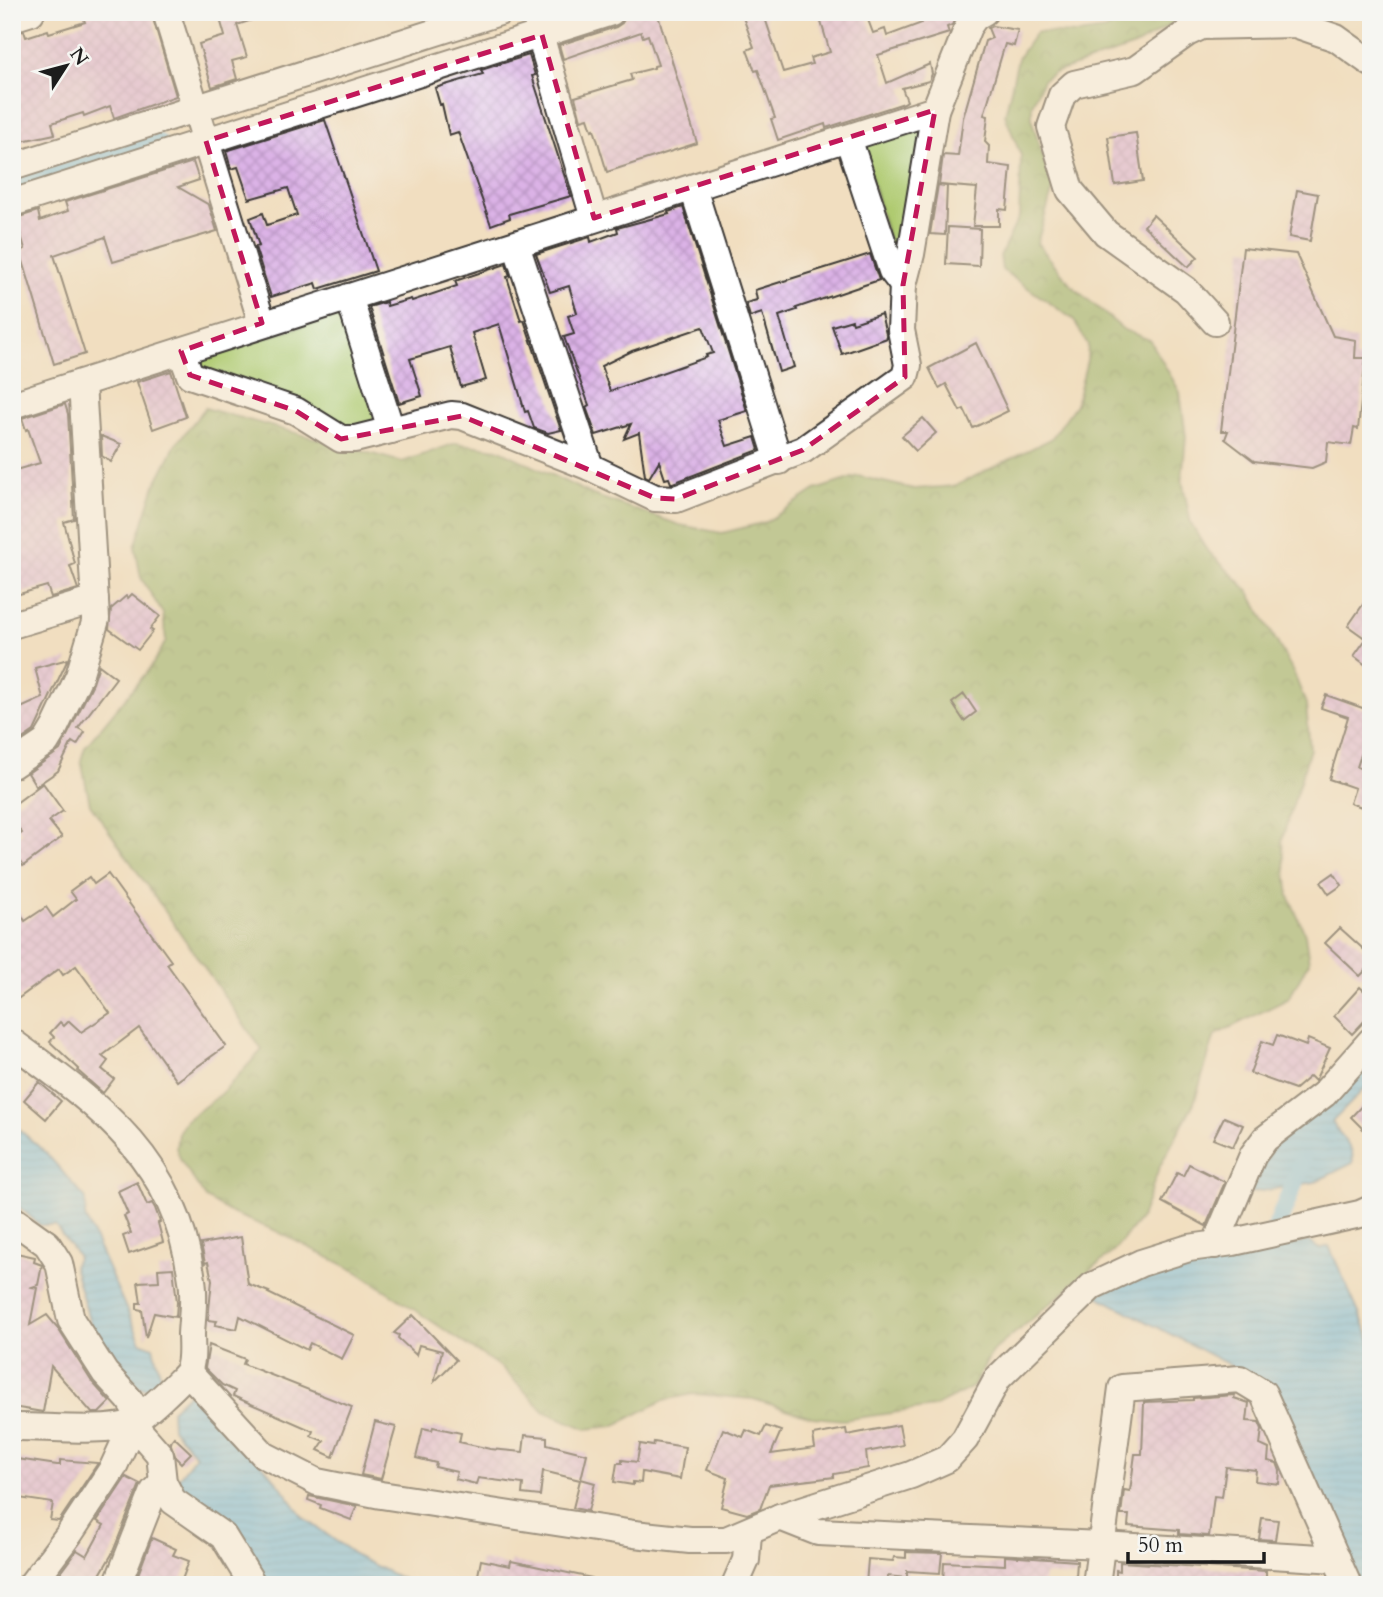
<svg xmlns="http://www.w3.org/2000/svg" width="1383" height="1597" font-family="Cardo,serif">
<defs>
<pattern id="forest-crowns" width="20" height="18" patternUnits="userSpaceOnUse" patternTransform="scale(1.75)"><rect width="20" height="18" fill="#8bae62"/><path d="M2 6a3 3 0 1 1 6 0M12 15a3 3 0 1 1 6 0" fill="none" stroke="#718d50"/></pattern>
<pattern id="water-rules" width="6" height="5" patternUnits="userSpaceOnUse" patternTransform="scale(1.75)"><rect width="6" height="5" fill="#71bfeb"/><path d="M0 2.5h6" fill="none" stroke="#61a4c9"/></pattern>
<pattern id="building-cross-hatch" width="8" height="8" patternUnits="userSpaceOnUse" patternTransform="scale(1.75)"><rect width="8" height="8" fill="#dbb2e6"/><path d="M0 0l8 8M0 8l8-8" fill="none" stroke="#bb98c5"/></pattern>
</defs>
<rect width="100%" height="100%" fill="#f6f6f2"/>
<filter id="ink" filterUnits="userSpaceOnUse"><feTurbulence type="fractalNoise" baseFrequency=".0143" numOctaves="2"/><feDisplacementMap in="SourceGraphic" scale="14" xChannelSelector="R" yChannelSelector="G"/><feConvolveMatrix kernelMatrix="1 2 1 2 8 2 1 2 1" color-interpolation-filters="sRGB"/></filter>
<filter id="wash" filterUnits="userSpaceOnUse"><feTurbulence type="fractalNoise" baseFrequency=".00686" numOctaves="4" result="noise"/><feDisplacementMap in="SourceGraphic" scale="28" xChannelSelector="R" yChannelSelector="G"/><feGaussianBlur stdDeviation="1.57" result="paint"/><feColorMatrix in="noise" values="0 0 0 0 0 0 0 0 0 0 0 0 0 0 0 0 0 1.4 0 .05"/><feComposite in="paint" operator="in"/></filter>
<g filter="url(#wash)">
<rect width="100%" height="100%" fill="#f1dec0"/>
<path fill="url(#forest-crowns)" stroke="#54653f" stroke-width="2" d="M1131 12H1192L1135 46 1054 73 1043 80 1032 105V121L1053 189 1037 243 1073 287 1124 330 1150 340 1180 392 1186 437 1182 480 1191 524 1206 549 1248 590 1293 671 1306 704 1310 749 1282 840 1289 896 1305 934 1309 962 1288 999 1215 1035 1194 1103 1160 1166 1141 1218 1114 1251 992 1352 973 1387 934 1407 843 1420 812 1417 753 1399 693 1394 664 1400 614 1426 586 1429 545 1412 503 1369 358 1272 274 1230 231 1213 206 1198 181 1161 176 1148 178 1133 185 1121 221 1094 262 1050 90 804 81 760 85 747 151 667 166 641 163 614 141 578 135 547 155 485 176 444 205 408 402 462 456 443 498 449 593 495 680 525 722 533 766 522 815 490 858 476 914 489 955 486 1051 439 1076 404 1087 360 1088 345 1074 320 1002 270 1000 256 1019 217 1021 156 1005 115 1018 58 1036 32 1077 34 1106 30Z"/>
<g fill="#afca70" stroke="#667346" stroke-width="2">
<path d="M917 127 923 128 904 257H893L862 144Z"/>
<path d="M338 314 344 316 378 421 346 430 194 364 198 359Z"/>
</g>
<g fill="url(#water-rules)" stroke="#466e84" stroke-width="2">
<path d="M1371 1053V1082L1332 1122 1352 1151 1353 1163 1315 1182 1250 1193 1271 1150Z"/>
<path d="M12 1123 47 1154 86 1199 85 1217 141 1342 153 1347 160 1373 165 1380 152 1392 138 1386 92 1329 73 1266 78 1257 55 1225H40L12 1201Z"/>
<path d="M1309 1241 1319 1249 1329 1246 1371 1340V1585H1358L1268 1385 1097 1296 1131 1274 1192 1259 1224 1261Z"/>
<path d="M190 1392 203 1396 280 1485 303 1517 359 1558 415 1585H264L173 1485 196 1455 172 1428 171 1410Z"/>
</g>
<g fill="none" stroke-linecap="round" stroke-linejoin="round">
<g stroke="#71bfeb" stroke-width="19">
<path d="M563 13 567 12"/>
<path d="M12 188 158 143"/>
<path d="M1261 1275 1259 1271 1302 1163"/>
</g>
</g>
<g id="blocks">
<g fill="url(#building-cross-hatch)" fill-rule="evenodd">
<path d="M98 12H117L119 16 131 12H151L176 96 114 118 110 106 84 116 83 113 52 123 55 134 12 143V33L24 31 26 37 48 30 49 33 85 22 83 17Z"/>
<path d="M218 12H267V15L237 25 247 57 232 61 237 79 212 87 199 44 225 36Z"/>
<path d="M637 12H657L697 143 607 172 594 129 592 130 588 118 581 120 575 97 632 80 630 74 654 68V66L658 65 648 35 643 37 641 32 563 59 559 45 616 27 622 23 626 16Z"/>
<path d="M741 12H763L783 72 812 64 810 58 830 52 818 12H865L873 33 885 29 887 36 922 23 919 12 955 19 952 25 947 27 949 33 878 55 887 83 930 64 932 74 929 81 902 88 907 101 904 103 826 128 825 124 778 140 771 119 775 118 758 70 755 71 747 50 754 47Z"/>
<path d="M992 26 1018 30 1014 46 1005 44 984 115 988 116 985 142 989 146 988 164 1011 167 1007 210 999 209V226H973L977 188 939 185 943 155 958 156 963 118 985 41 992 38 988 28Z"/>
<path d="M529 55 535 75 532 76 571 196 509 214 510 218 491 225 458 132 449 135 442 104 440 105 435 88 483 74 481 70Z"/>
<path d="M325 120 376 271 318 289 316 283 271 297 255 247 259 246 250 218 263 213 267 225 297 215 288 188 249 199 238 167 231 169 226 151Z"/>
<path d="M1136 133 1143 181 1115 185 1108 137Z"/>
<path d="M193 162 199 180 178 187 209 205 217 231 113 262 105 237 54 255 85 354 54 364 20 251 25 249 16 218 38 211 40 221 68 211 65 202Z"/>
<path d="M938 185 947 186 945 235 930 234Z"/>
<path d="M1297 190 1318 194 1310 241 1289 237Z"/>
<path d="M683 207 747 411 718 420 727 446 755 437 759 450 673 483H671L669 478 665 479 659 461 649 478 645 476 639 433 624 439 631 424 596 435 586 407 589 405 564 337 574 334 568 316 577 313 569 286 550 292 536 254 590 237 591 242 618 232 617 228 669 214 668 212ZM703 327 713 353 706 355 707 357 610 391 601 366 632 351Z"/>
<path d="M1153 215 1198 257 1188 267 1144 226Z"/>
<path d="M948 227 980 229 979 266 946 264Z"/>
<path d="M1243 248 1296 254 1333 336 1356 340 1355 358H1366L1358 429 1354 428 1351 445 1328 442 1326 462 1312 468 1254 461 1225 439 1228 431H1221Z"/>
<path d="M870 254 879 280 796 308 797 310 779 316 794 367 779 372 762 313 750 317 746 303 757 300 755 290Z"/>
<path d="M506 264 510 276 507 277 521 321 524 320 561 430 548 433 534 428 528 411 525 412 499 324 472 333 486 380 461 387 450 347 410 359 422 396 399 403 369 307 386 302 387 306 411 299 412 301 457 286 455 281Z"/>
<path d="M881 314 887 338 842 354 832 326 852 320 853 323Z"/>
<path d="M976 343 1008 411 973 428 964 409 960 411 946 384 939 388 929 368Z"/>
<path d="M171 371 186 417 153 429 137 382Z"/>
<path d="M65 404 68 414 74 519 64 522 75 564 70 566 78 589 51 597 47 586 16 595 12 583V539L18 537 12 516V471L40 463 28 429 26 430 22 418Z"/>
<path d="M923 418 936 433 916 451 902 436Z"/>
<path d="M101 436 121 444 111 462 102 456Z"/>
<path d="M1371 593V669L1354 656 1366 639 1348 626Z"/>
<path d="M132 594 160 616 150 629 153 631 138 650 109 629 111 609 126 596 128 598Z"/>
<path d="M68 659 34 731 12 746V712L43 698 35 668Z"/>
<path d="M99 665 116 678 78 728 85 732 77 745 72 742 58 771 36 786 28 773 60 750 93 683Z"/>
<path d="M964 694 976 712 964 721 952 703Z"/>
<path d="M1326 695 1371 711V725L1357 767 1365 770 1362 780 1371 783V810L1350 803 1355 788 1329 779 1348 717 1321 708Z"/>
<path d="M43 783 63 811 49 821 62 837 23 866 12 852V840L22 833 12 819V806Z"/>
<path d="M1334 873 1342 885 1329 894 1321 882Z"/>
<path d="M108 874 171 961 167 964 226 1046 177 1081 139 1028 102 1056 108 1061 102 1069 114 1079 103 1093 78 1071 79 1069 50 1042 54 1037 50 1033 60 1022 64 1026 69 1021 81 1032 110 1013 76 966 63 975 59 969 12 1003V899L25 921 46 907 53 917 76 899 70 891 89 877 94 884Z"/>
<path d="M1340 928 1371 956V965L1360 976 1325 943Z"/>
<path d="M1360 987 1371 997V1014L1352 1034 1334 1016Z"/>
<path d="M1277 1035 1306 1046 1308 1039 1330 1048 1315 1081 1310 1076 1295 1089 1250 1073 1262 1041 1273 1045Z"/>
<path d="M39 1082 61 1101 46 1119 24 1100Z"/>
<path d="M1371 1096V1137L1351 1117Z"/>
<path d="M1224 1117 1243 1125 1233 1147 1213 1139Z"/>
<path d="M1189 1164 1225 1182 1206 1226 1162 1202 1177 1173 1183 1176Z"/>
<path d="M137 1182 147 1205 152 1203 155 1208 160 1222 158 1223 163 1242 129 1254 123 1236 131 1233 124 1216 128 1214 118 1191Z"/>
<path d="M241 1237 248 1284 269 1292 268 1293 354 1335 342 1359 310 1343 307 1350 240 1316 237 1329 215 1325 217 1321 208 1320 212 1280 208 1262 205 1263 201 1244Z"/>
<path d="M12 1252 35 1257 34 1262 42 1265 38 1285 32 1287 37 1288 30 1325 47 1315 57 1327 92 1382 110 1402 99 1413H92L51 1366 43 1412 12 1407Z"/>
<path d="M173 1268 177 1302 176 1317 154 1313 146 1338 142 1310 137 1309V1303H141L138 1282 159 1281 158 1269Z"/>
<path d="M413 1315 456 1360 434 1382 442 1351 419 1345 416 1355 398 1338 399 1335 394 1333Z"/>
<path d="M209 1345 245 1359 243 1364 352 1407 333 1457 318 1450 324 1441 311 1436 313 1431 233 1396 235 1391 222 1385 205 1368Z"/>
<path d="M1235 1395 1234 1398 1249 1403 1247 1421 1259 1422 1262 1429 1260 1445 1269 1449 1268 1461 1277 1463 1280 1471 1279 1484 1255 1481 1256 1470 1226 1467 1222 1497 1214 1496 1209 1536 1179 1534V1530L1128 1526 1129 1515H1121L1124 1490 1130 1491 1135 1454H1142L1144 1402 1193 1400V1398Z"/>
<path d="M375 1422 396 1427 381 1479 361 1475Z"/>
<path d="M899 1425 903 1445 866 1452 868 1468 834 1474V1477L769 1485 760 1509 747 1514 721 1507 728 1478 707 1470 723 1429 743 1437 746 1430 761 1436 766 1426 781 1431 771 1454 815 1448 813 1435 846 1429 847 1435Z"/>
<path d="M433 1427 461 1433 459 1442 490 1449 523 1452 525 1435 547 1437V1444L587 1454 581 1479 595 1483 588 1511 573 1508 580 1480 543 1471 540 1496 522 1494 523 1484 478 1478 476 1484 455 1479 457 1472 435 1467 436 1463 416 1458 423 1428 432 1430Z"/>
<path d="M174 1437 191 1453 181 1463 176 1458 170 1442Z"/>
<path d="M654 1442 685 1447 680 1479 642 1472 641 1483 633 1482V1485L614 1482 617 1463H622V1460L637 1462 640 1444 653 1446Z"/>
<path d="M17 1459 57 1465H60V1460L98 1463 59 1521 50 1520 53 1503 12 1497Z"/>
<path d="M126 1477 140 1484 112 1554 94 1585H51L77 1550 87 1556 104 1525 97 1521Z"/>
<path d="M309 1496 314 1497 357 1506 351 1520 320 1508 321 1505 308 1500Z"/>
<path d="M1262 1518 1278 1520 1275 1540 1259 1539Z"/>
<path d="M152 1538 176 1549 173 1555 189 1561 180 1585H134Z"/>
<path d="M906 1552 942 1553 940 1573 907 1571V1578L888 1576 887 1585H866L868 1559 893 1561 894 1557 906 1558Z"/>
<path d="M1005 1556 1077 1561 1076 1577 1044 1575 1043 1585H943L944 1562 1005 1565Z"/>
<path d="M481 1560 510 1566 511 1561 592 1578 591 1585H476Z"/>
<path d="M1120 1562 1266 1571V1585H1116V1570L1120 1571Z"/>
</g>
</g>
</g>
<g filter="url(#ink)">
<use href="#blocks" fill-opacity="0" stroke="#3c3935" stroke-width="2"/>
<g fill="none" stroke-linecap="round" stroke-linejoin="round">
<g stroke="#3c3935" stroke-width="30">
<g id="minor">
<path d="M166 12 262 323"/>
<path d="M535 12 544 49 594 218"/>
<path d="M12 18 31 12"/>
<path d="M848 138 892 271 903 285"/>
<path d="M12 167 499 12"/>
<path d="M693 188 779 461"/>
<path d="M12 203 611 12"/>
<path d="M516 245 590 467"/>
<path d="M349 297 391 430"/>
<path d="M1215 322 1186 290 1106 233 1070 190 1051 127 1062 95 1074 84 1135 70 1187 33 1202 26 1295 24 1336 38 1371 63"/>
<path d="M181 351 190 375 296 411 341 439H355L451 415 462 416 590 467 655 498 676 499 803 450 905 377 908 365 901 330 903 285 911 254 935 110 968 27 975 17 984 12"/>
<path d="M12 405 935 110"/>
<path d="M12 625 95 600"/>
<path d="M12 765 46 742 55 727 79 676 96 619 82 383"/>
<path d="M12 1042C104 1109 175 1160 192 1280 195 1297 192 1316 191 1334 191 1345 193 1360 188 1371 186 1377 136 1422 130 1424 103 1433 43 1426 12 1427"/>
<path d="M12 1219 47 1244 59 1263 71 1320 105 1373 129 1399 140 1417"/>
<path d="M1215 1245 1253 1155 1265 1139 1324 1094 1371 1041"/>
<path d="M188 1372 264 1455 317 1482 381 1495 634 1534 690 1540H726L780 1517 911 1475 947 1459 965 1439 998 1378 1092 1286 1141 1263 1189 1248 1233 1242 1360 1214 1371 1209"/>
<path d="M780 1517 818 1532 1101 1545 1337 1559"/>
<path d="M31 1585 70 1533 113 1468 133 1424 160 1455 163 1482 173 1501 223 1536 253 1585"/>
<path d="M117 1585 154 1491 163 1482"/>
<path d="M735 1585 746 1560 748 1533"/>
<path d="M1096 1585 1122 1388 1240 1379 1263 1393 1348 1585"/>
</g>
</g>
<use href="#minor" stroke="#fff" stroke-width="26"/>
</g>
</g>
<path d="M0 0H1383V1597H0ZM542 35 594 218 935 110 903 285 905 377 803 450 676 499 655 498 462 416 341 439 296 411 190 375 181 351 262 323 206 141Z" fill="#f1dec0" fill-opacity=".55" fill-rule="evenodd"/>
<path fill="none" stroke="#c2185b" stroke-width="5" stroke-dasharray="14 9" stroke-linejoin="round" d="M542 35 594 218 935 110 903 285 905 377 803 450 676 499 655 498 462 416 341 439 296 411 190 375 181 351 262 323 206 141Z"/>
<rect width="1383" height="1597" fill="none" stroke="#f6f6f2" stroke-width="42"/>
<g transform="translate(66 66) rotate(54)" stroke="#f6f6f2" stroke-width="5" paint-order="stroke">
<path d="M0-5L12 26L0 18L-12 26Z" fill="#1c1c1c"/>
<text y="-10" font-size="19" font-weight="bold" text-anchor="middle" fill="#1c1c1c">N</text>
</g>
<path d="M1128 1552v10h136v-10" fill="none" stroke="#1c1c1c" stroke-width="3.5"/>
<text x="1138" y="1552" font-size="21" fill="#1c1c1c" stroke="#f6f6f2" stroke-width="5" paint-order="stroke">50 m</text>
</svg>
